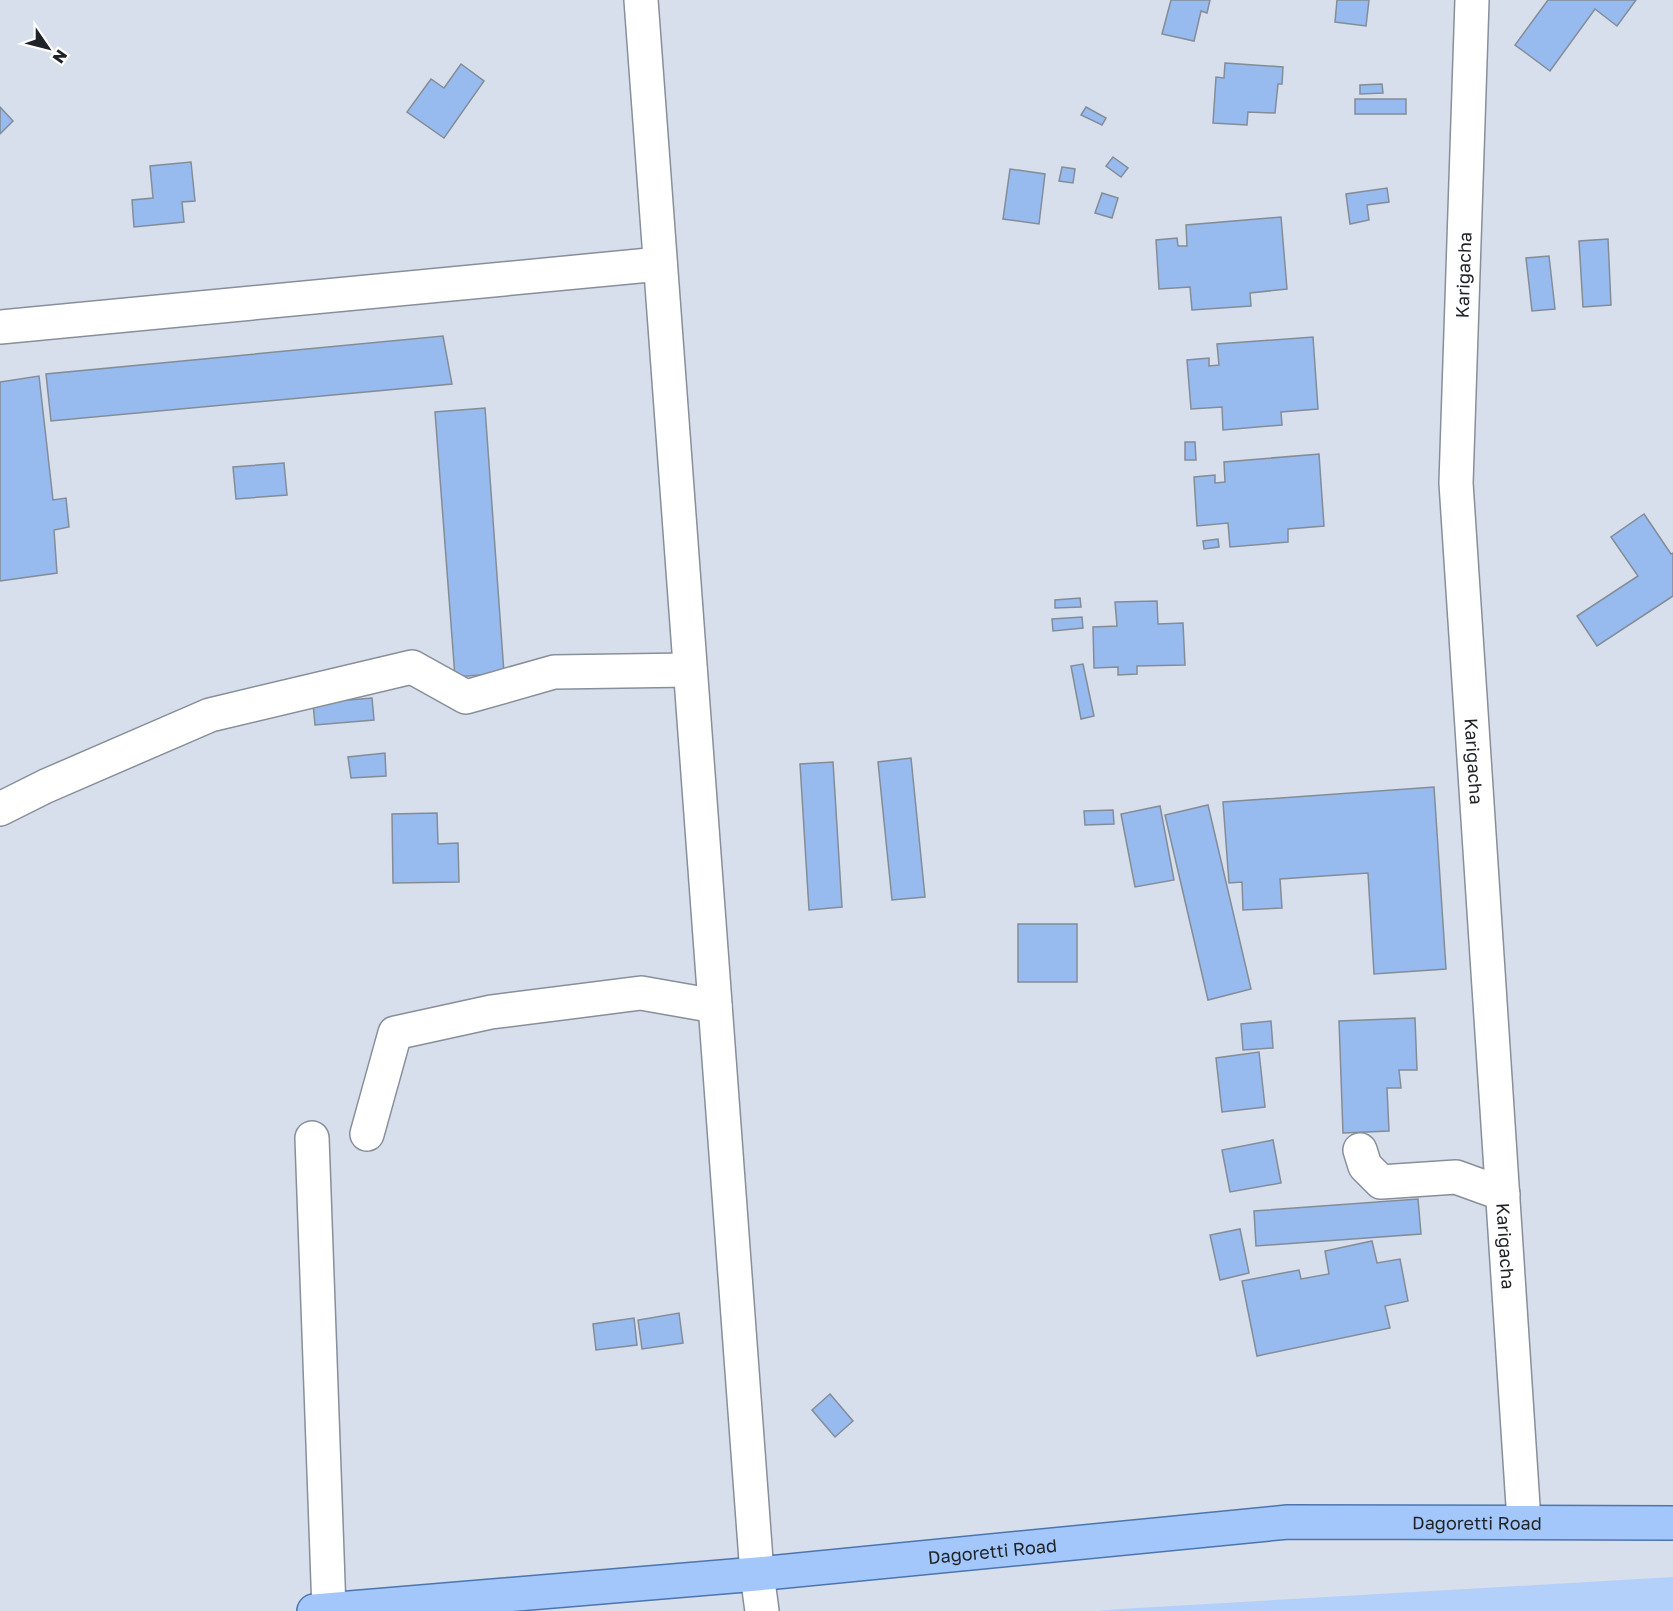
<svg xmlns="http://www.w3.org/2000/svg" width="1673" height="1611" font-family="'Golos Text',sans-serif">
<rect width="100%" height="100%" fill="#d6dfeb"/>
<path fill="#b3d0fb" d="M1673 1577V1611H1097L1121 1609Z"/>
<g fill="#97bbef" stroke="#848c97" stroke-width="1.5">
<path d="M1171 0H1210L1207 13 1201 11 1194 41 1162 34Z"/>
<path d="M1337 0H1369L1366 26 1335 22Z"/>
<path d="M1548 0H1636L1617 26 1595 9 1550 71 1515 45Z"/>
<path d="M1225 63 1283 67 1282 84H1278L1275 113 1248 112 1247 125 1213 123 1216 77 1224 78Z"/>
<path d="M461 64 484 81 444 138 407 112 431 79 444 88Z"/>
<path d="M1382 84 1383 93 1360 94V85Z"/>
<rect x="1355" y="99" width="51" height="15"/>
<path d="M0 107 13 121 0 134Z"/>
<path d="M1086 107 1106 118 1102 125 1081 115Z"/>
<path d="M1113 157 1128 168 1121 177 1106 166Z"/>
<path d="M191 162 195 201 182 202 184 222 134 227 132 200 153 198 150 166Z"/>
<path d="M1062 167 1075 169 1073 183 1059 181Z"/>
<path d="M1010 169 1045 174 1039 224 1003 219Z"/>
<path d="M1387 188 1389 202 1367 205 1369 220 1350 224 1346 194Z"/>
<path d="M1102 193 1118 198 1112 218 1095 213Z"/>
<path d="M1281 217 1287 289 1250 293 1251 306 1192 310 1190 287 1159 289 1156 240 1177 238 1178 246H1187L1186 225Z"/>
<path d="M1608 239 1611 305 1583 307 1579 241Z"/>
<path d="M1549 256 1555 309 1532 311 1526 258Z"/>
<path d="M443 336 452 384 51 421 46 374Z"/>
<path d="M1313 337 1318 409 1281 412 1282 425 1223 430 1222 407 1191 409 1187 360 1209 358V366L1219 365 1217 344Z"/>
<path d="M39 376 53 500 66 498 69 527 54 530 57 573 0 581V382Z"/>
<path d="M485 408 504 673 455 677 435 412Z"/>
<path d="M1185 442H1195L1196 460H1185Z"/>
<path d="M1319 454 1324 526 1288 529V542L1230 547 1228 523 1197 526 1194 477 1215 475V483L1225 482 1224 462Z"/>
<path d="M284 463 287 495 236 499 233 467Z"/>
<path d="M1644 514 1671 554 1673 553V596L1597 646 1577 616 1638 576 1611 537Z"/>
<path d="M1218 539 1219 547 1204 549 1203 541Z"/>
<path d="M1080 598 1081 607 1055 608V600Z"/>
<path d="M1157 601 1158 624 1183 623 1185 665 1137 666V674L1118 675V667L1094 668 1093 627 1117 626 1115 602Z"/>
<path d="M1082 617 1083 628 1053 631 1052 619Z"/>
<path d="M1083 664 1094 716 1081 719 1071 666Z"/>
<path d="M372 698 374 720 315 725 313 703Z"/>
<path d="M385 753 386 776 351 778 348 757Z"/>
<path d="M911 758 925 897 892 900 878 762Z"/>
<path d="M833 762 842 907 809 910 800 764Z"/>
<path d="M1434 787 1446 969 1374 974 1368 873 1280 879 1282 908 1243 910 1242 882 1229 883 1223 802Z"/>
<path d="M1208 805 1251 989 1208 1000 1165 815Z"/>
<path d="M1160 806 1174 880 1135 887 1121 814Z"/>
<path d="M1113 810 1114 824 1085 825 1084 811Z"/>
<path d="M437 813 438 844 458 843 459 882 393 883 392 814Z"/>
<rect x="1018" y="924" width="59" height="58"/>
<path d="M1415 1018 1417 1070H1399L1401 1088H1387L1389 1131 1343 1133 1339 1021Z"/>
<path d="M1271 1021 1273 1048 1243 1050 1241 1024Z"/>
<path d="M1259 1052 1265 1107 1222 1112 1216 1058Z"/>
<path d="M1273 1140 1281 1183 1230 1192 1222 1150Z"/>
<path d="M1418 1199 1421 1234 1256 1246 1254 1211Z"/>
<path d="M1240 1229 1249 1273 1220 1280 1210 1235Z"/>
<path d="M1372 1241 1377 1263 1400 1259 1408 1301 1385 1306 1390 1328 1257 1356 1242 1281 1299 1270 1301 1279 1329 1274 1325 1251Z"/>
<path d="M679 1313 683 1343 642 1349 638 1320Z"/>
<path d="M634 1318 637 1345 596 1350 593 1324Z"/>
<path d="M830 1394 853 1421 835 1437 812 1410Z"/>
</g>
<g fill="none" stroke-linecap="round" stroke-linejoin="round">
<g stroke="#888f9a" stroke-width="36">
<g id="minor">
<path d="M641 0 757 1574 762 1611"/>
<path id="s1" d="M1472 0 1456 483 1524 1521"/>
<path d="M0 327 660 264"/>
<path d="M0 809 46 786 210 715 412 667 466 697 554 672 690 670"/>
<path d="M367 1134 395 1033 491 1012 641 993 715 1006"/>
<path d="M312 1138 329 1610"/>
<path d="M1360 1150 1365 1166 1381 1182 1456 1177 1503 1194"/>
</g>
</g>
<g stroke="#4c75ae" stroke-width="36">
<g id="major">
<path id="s2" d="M314 1611 757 1574 1288 1522 1673 1523"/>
</g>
</g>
<use href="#minor" stroke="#fff" stroke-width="33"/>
<use href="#major" stroke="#a3c7fb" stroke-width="33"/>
</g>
<g text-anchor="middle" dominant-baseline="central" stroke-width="6" stroke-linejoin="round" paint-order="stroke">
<g font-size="18" fill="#1f2226" stroke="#fff">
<text transform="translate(1463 275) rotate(-88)">Karigacha</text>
<text stroke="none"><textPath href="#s1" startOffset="762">Karigacha</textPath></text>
<text stroke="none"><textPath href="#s1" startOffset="1248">Karigacha</textPath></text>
<text stroke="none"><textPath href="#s2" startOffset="1167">Dagoretti Road</textPath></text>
<text stroke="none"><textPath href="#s2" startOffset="681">Dagoretti Road</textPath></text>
</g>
</g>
<g transform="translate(48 48) rotate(125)" stroke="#ffffff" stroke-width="4.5" paint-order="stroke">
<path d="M0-4.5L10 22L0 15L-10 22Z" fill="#1f2226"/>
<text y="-9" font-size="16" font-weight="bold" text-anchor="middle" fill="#1f2226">N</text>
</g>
</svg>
